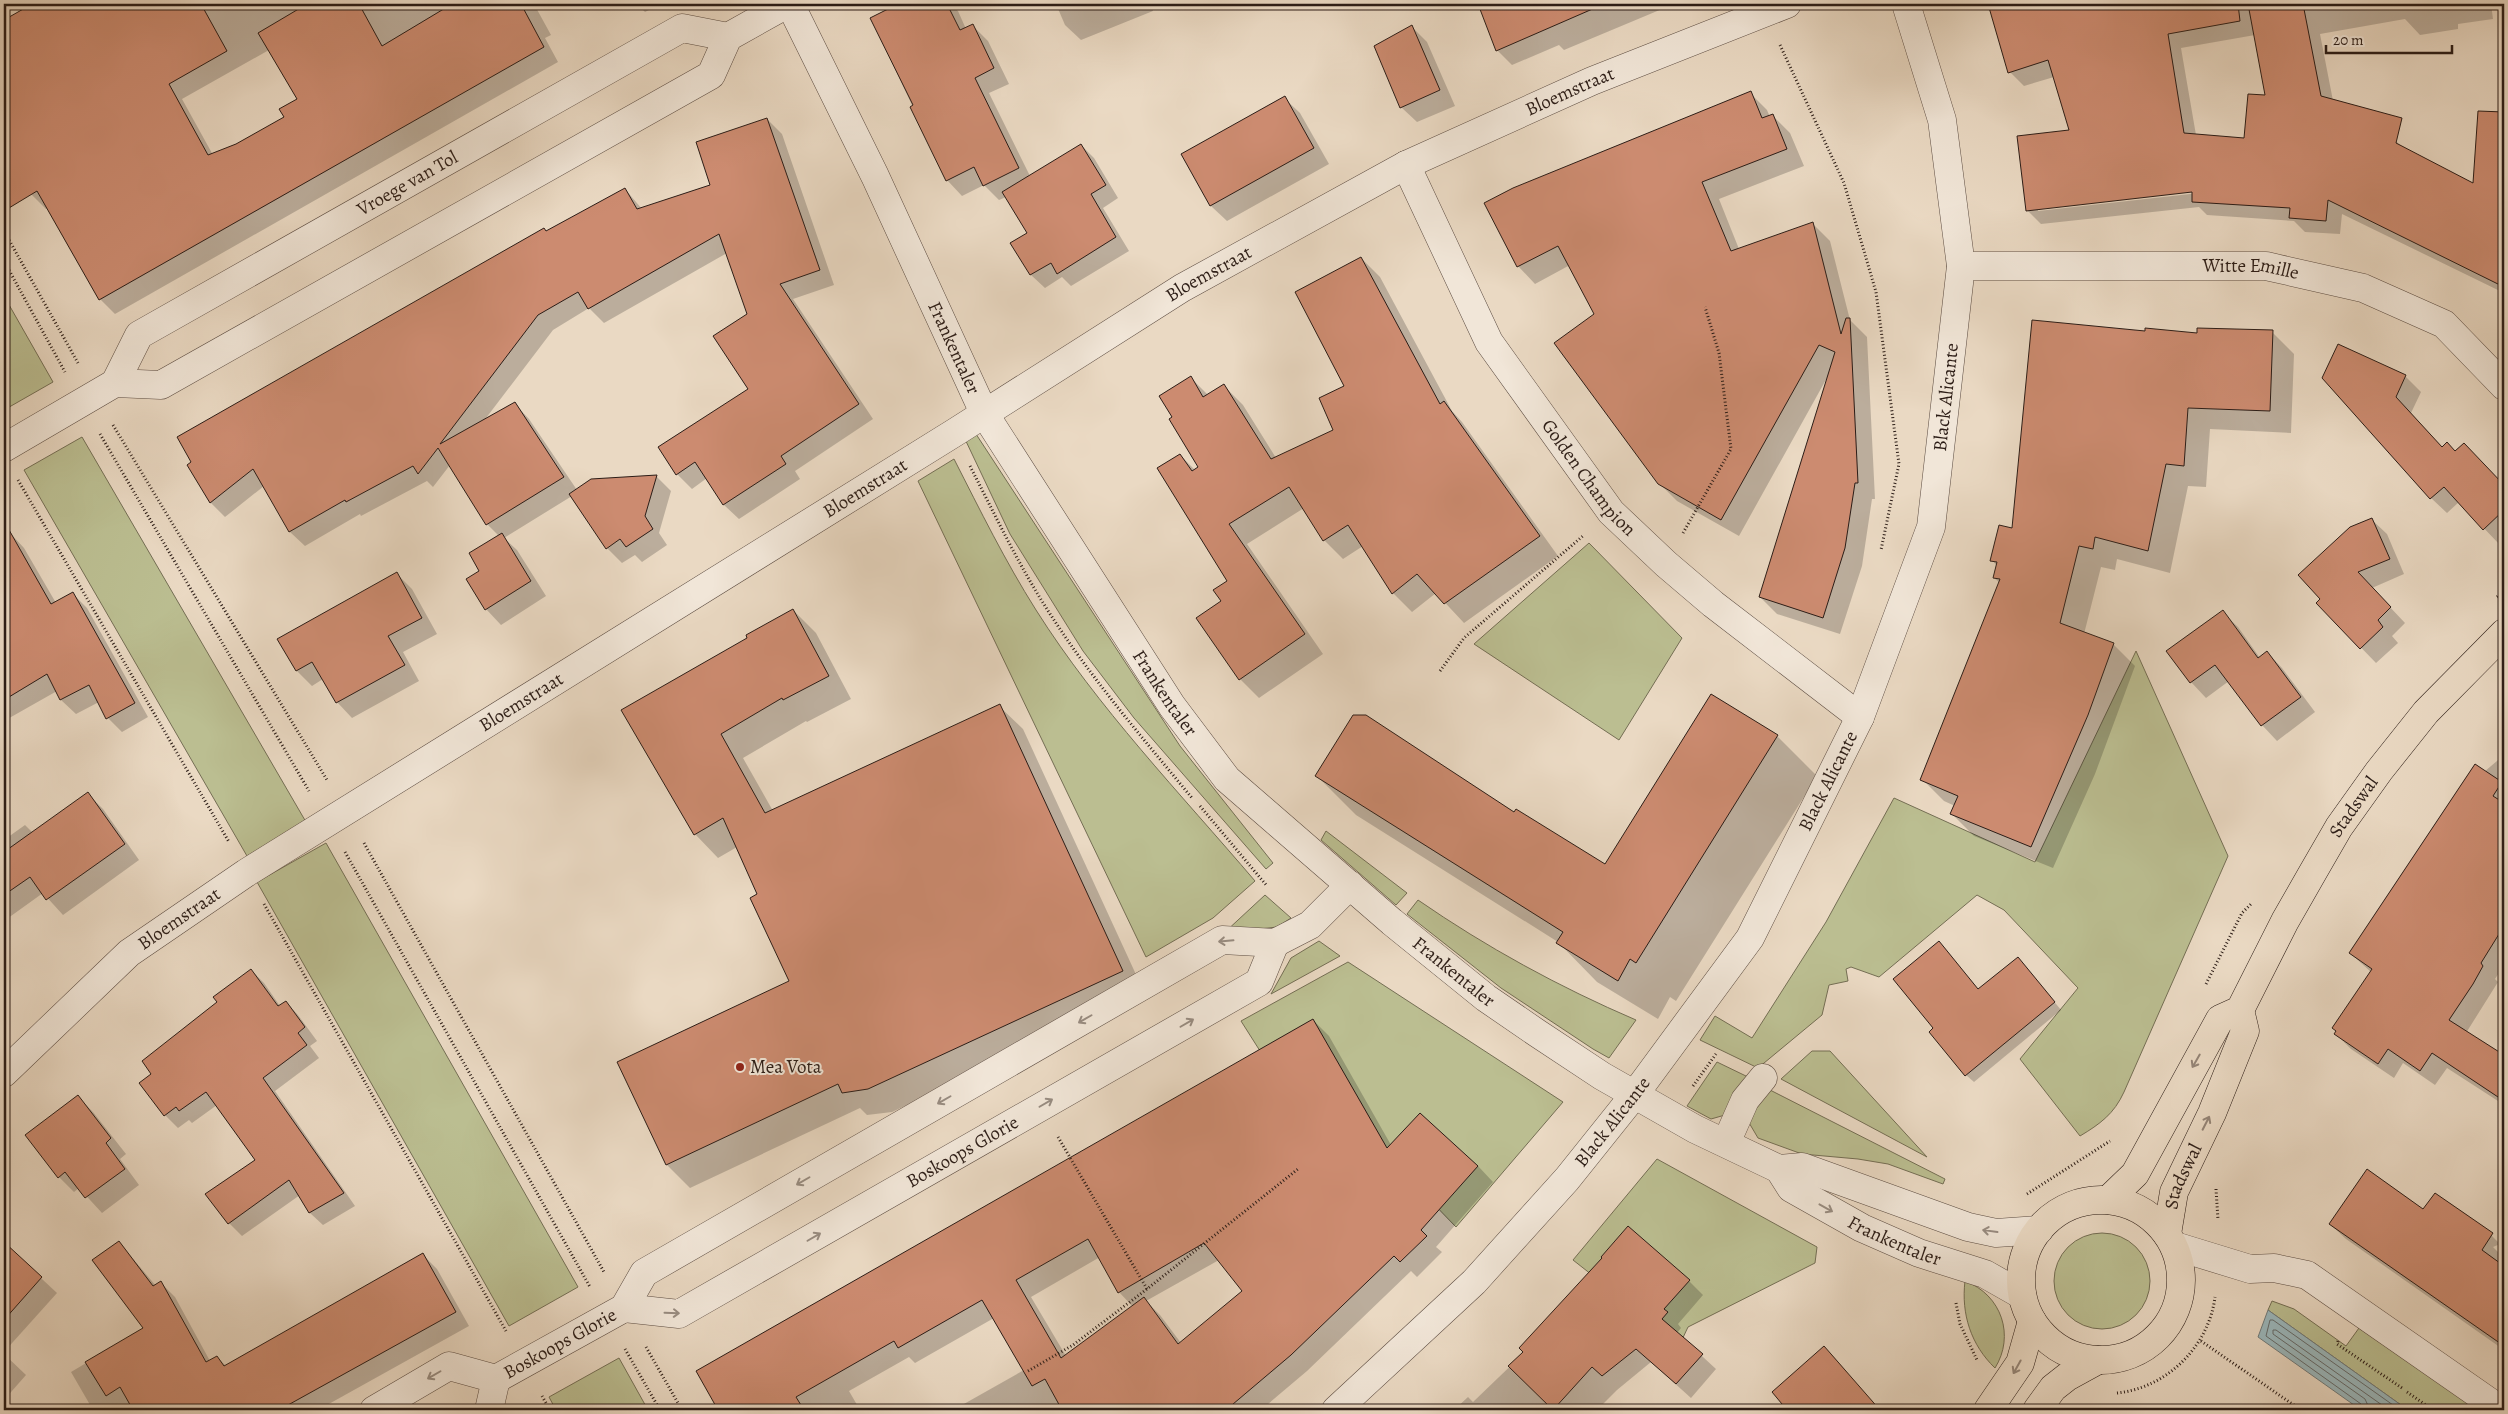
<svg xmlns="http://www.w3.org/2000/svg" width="2508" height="1414" font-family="Alegreya,serif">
<rect width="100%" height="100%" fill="#ead9c3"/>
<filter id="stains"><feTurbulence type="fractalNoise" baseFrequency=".004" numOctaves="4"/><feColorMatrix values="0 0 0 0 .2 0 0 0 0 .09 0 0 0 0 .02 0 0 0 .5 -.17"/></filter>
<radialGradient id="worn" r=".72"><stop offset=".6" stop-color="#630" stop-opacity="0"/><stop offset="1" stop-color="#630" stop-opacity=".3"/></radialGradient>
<g fill="#bbbe91" stroke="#746e54">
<path d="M4 296 53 382 4 410Z"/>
<path d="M974 431 1180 746 1273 863 1266 869 1134 718 1083 651 1010 534 964 437Z"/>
<path d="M82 437 306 822 247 856 24 470Z"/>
<path d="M954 459C980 510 1005 561 1036 610 1098 708 1180 793 1255 881L1213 918 1146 957 918 481Z"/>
<path d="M1589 543 1682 638 1619 740 1474 644Z"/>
<path d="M2136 651 2228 856 2124 1092C2114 1114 2100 1124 2080 1136L2020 1059 2078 988 2004 910 1977 895 1879 977 1851 967 1846 969 1848 981 1829 985 1822 1015 1758 1068 1700 1040 1715 1016 1752 1038 1826 922 1894 798 2035 862Z"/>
<path d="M1326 831 1407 893 1396 905 1321 840Z"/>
<path d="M326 843 578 1287 509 1326 257 882Z"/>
<path d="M1265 895 1291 918 1277 927 1224 933Z"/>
<path d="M1418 900C1486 947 1559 987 1636 1020L1609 1058 1593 1049 1501 988 1407 914Z"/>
<path d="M1319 941 1340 956 1271 994 1291 958Z"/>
<path d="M1348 962 1563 1102 1456 1227 1342 1109 1314 1136 1241 1021Z"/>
<path d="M1812 1051H1830L1927 1157 1781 1079Z"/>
<path d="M1717 1062 1748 1077 1725 1115 1711 1119 1687 1106Z"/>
<path d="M1770 1090 1945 1179 1943 1184 1888 1164 1858 1159 1802 1154 1758 1138 1748 1121 1749 1109Z"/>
<path d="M1657 1159 1817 1247 1815 1263 1688 1327 1680 1344 1573 1260Z"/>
<circle cx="2102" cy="1281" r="48"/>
<path d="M1965 1281C2002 1295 2015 1336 1995 1368 1971 1345 1961 1314 1965 1281Z"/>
<path d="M2272 1301 2294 1309 2346 1346 2359 1328 2478 1410H2408L2268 1310Z"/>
<path d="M619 1358 648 1410H556L549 1397Z"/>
</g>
<path fill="#9bb8bd" stroke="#6f7a7b" d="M2268 1310 2408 1410H2361L2258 1337Z"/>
<g fill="#0003" fill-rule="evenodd">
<path d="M35 4H534L551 35 545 38 558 62 115 314 100 299 48 208 46 209 32 195 4 145V22ZM269 50 299 99 286 118 237 146 213 155 182 99Z"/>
<path d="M637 4H661L645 12Z"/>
<path d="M926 4H950L958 11 966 29 973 26 988 41 1009 84 989 93 1030 176 1081 145 1094 158 1118 198 1103 208 1129 251 1071 286 1062 277 1045 288 1031 275 1012 244 1029 234 1006 197 999 200 984 185 962 196 947 180 876 28Z"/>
<path d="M1056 4H1151L1153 11 1081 40 1065 25Z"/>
<path d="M1479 4H1674L1564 50 1559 45 1512 65 1497 50Z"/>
<path d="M1992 4H2491L2493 19 2458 24V29L2420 35 2405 19 2320 34 2335 111 2396 141 2403 148 2474 184 2475 180 2504 194V293L2342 214 2340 234 2305 232 2294 221 2207 215 2199 207 2041 224 2027 210 2071 131 2054 77 2024 86 2010 72 1989 5ZM2255 35 2267 96 2246 139 2196 135 2181 48ZM2199 190V193L2038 211V208Z"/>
<path d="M1412 27 1427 42 1455 106 1417 122 1401 107Z"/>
<path d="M1750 93 1767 110 1770 117 1773 116 1790 133 1804 166 1719 199 1739 249 1813 224 1830 241 1850 320 1867 337 1875 499H1872L1862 566 1840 634 1777 614 1760 597 1828 376 1739 536 1677 501 1659 483 1595 314 1570 265 1535 284 1518 266 1486 204Z"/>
<path d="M1284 98 1300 113 1329 164 1227 221 1211 206 1182 155Z"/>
<path d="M767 119 782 134 834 285 793 299 873 419 795 471 800 479 739 519 724 505 707 478 692 489 677 474 749 389V314L727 253 604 323 589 308 553 330 483 422 515 404 529 419 577 490 656 476 671 491 659 533 667 545 642 562 635 555 622 563 607 548 572 496 504 538 517 550 546 596 501 625 486 609 481 571 499 536 487 524 450 465 433 487 427 481 361 516 360 514 305 546 290 532 264 486 225 517 211 503 188 465 547 232 625 189 642 209 712 185Z"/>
<path d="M1361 258 1380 277 1452 411 1462 422 1558 556 1464 623 1436 593 1412 612 1393 593 1363 546 1343 559 1324 540 1304 508 1247 544 1323 654 1259 698 1240 679 1222 602 1228 582 1180 455 1195 470 1200 467 1191 378 1208 395 1224 386 1243 405 1276 458 1335 430 1346 387Z"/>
<path d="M2272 332 2294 354 2291 433 2210 429 2206 487 2188 486 2170 573 2117 559 2115 570 2101 567 2084 634 2113 644 2135 666 2095 774 2053 868 1974 836 1952 814 1955 806 1944 801 1922 779 2000 583 1994 578 1997 566 1992 560 2146 333 2198 335Z"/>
<path d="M2338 346 2405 376 2421 392 2411 413 2443 448 2479 460 2504 488V539L2499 544 2459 502 2447 513 2431 498Z"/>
<path d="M2371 519 2387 534 2404 574 2372 588 2405 623 2392 636 2398 643 2376 663 2318 603Z"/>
<path d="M10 533 24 548 56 603 73 594 87 608 148 717 122 732 108 718 99 702 76 714 61 700 57 691 4 721V536Z"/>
<path d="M397 574 412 589 437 634 403 652 419 681 352 718 337 702 323 679 312 686 297 671 279 639Z"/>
<path d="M793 610 816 633 851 699 807 722 806 721 743 758 773 811 999 706 1023 729 1145 994 892 1112 867 1115 860 1108 690 1188 667 1165 619 1062 790 982 758 895 737 847 718 858 695 834 622 710 749 638Z"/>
<path d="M2222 612 2238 627 2260 658 2267 652 2282 668 2315 712 2277 741 2262 725 2229 681 2206 698 2191 682 2168 652Z"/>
<path d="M1712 695 1777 736 1817 776 1676 1001 1670 997 1658 1019 1597 982 1558 942 1356 815 1317 776 1605 866Z"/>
<path d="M2504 755V873L2499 876 2504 886V965L2495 979 2498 982 2466 1033 2504 1057V1113L2498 1101 2447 1068 2435 1085 2403 1063 2394 1078 2351 1049 2336 1034 2371 972 2350 953 2484 772Z"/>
<path d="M88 794 103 809 139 860 63 915 43 893 4 921V840L25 825 33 833Z"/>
<path d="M2025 966 2061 1010 1974 1082 1966 1075 1979 990Z"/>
<path d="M251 970 264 983 280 1006 286 1002 298 1015 317 1041 310 1046 319 1058 275 1091 355 1206 323 1225 310 1213 300 1195 242 1236 229 1223 207 1194 256 1160 217 1105 192 1123 189 1120 178 1128 165 1115 153 1074Z"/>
<path d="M1313 1020 1329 1036 1391 1145 1478 1166 1493 1182 1436 1247 1442 1252 1417 1277 1411 1271 1307 1371 1261 1410H949L955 1409 1024 1370 994 1318 915 1363 909 1357 849 1391 860 1410H719L697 1372ZM1100 1257 1119 1292 1133 1307 1066 1356 1031 1297ZM1219 1260 1243 1291 1181 1343 1160 1315 1146 1301Z"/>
<path d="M78 1097 93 1112 126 1154 120 1159 139 1185 102 1213 79 1188 74 1192 59 1177Z"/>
<path d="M2423 1211 2485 1229 2500 1244 2493 1247 2503 1257 2498 1263 2504 1267V1350L2346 1239 2330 1224Z"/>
<path d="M119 1242 156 1286 161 1283 175 1297 210 1361 217 1357 226 1366 423 1255 437 1269 469 1326 318 1410H93L71 1372 145 1328Z"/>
<path d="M12 1251 57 1293 4 1352V1260Z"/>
<path d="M1689 1281 1703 1295 1678 1324 1681 1328 1677 1333 1716 1369 1691 1398 1651 1362 1617 1390 1597 1410H1454L1468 1397 1473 1402 1525 1352Z"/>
<path d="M4 1354 26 1375 4 1400Z"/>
<path d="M1832 1355 1879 1410H1789L1773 1392Z"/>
</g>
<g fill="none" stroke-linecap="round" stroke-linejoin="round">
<g stroke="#646a6a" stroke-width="1">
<path d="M2363 1410 2361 1404 2266 1336 2270 1320H2273L2400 1410"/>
<path d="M2370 1410 2365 1399 2273 1334V1330H2276L2389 1410"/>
</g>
</g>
<g fill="#cc8b70" stroke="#2c1d17" fill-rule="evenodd">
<path d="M32 4H201L227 51 169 84 208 155 236 144 284 117 279 109 297 99 258 33 307 4H359L382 46 452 4H521L544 47 99 300 37 191 4 211V20Z"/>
<path d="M898 4H947L960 30 973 24 994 68 975 78 1019 168 983 186 974 167 946 181 910 107 913 105 870 18Z"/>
<path d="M1478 4H1604L1496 51Z"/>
<path d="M1988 4H2238L2240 21 2168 34 2184 133 2244 138 2248 94 2265 95 2248 4H2303L2321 96 2402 118 2396 143 2473 183 2478 111 2504 112V287L2328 200 2326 221 2289 218 2290 208 2192 202V192L2026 211 2017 136 2069 130 2048 60 2008 73Z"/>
<path d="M1412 25 1440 90 1400 108 1374 46Z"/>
<path d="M1751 91 1762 118 1773 114 1787 149 1702 182 1731 251 1813 222 1841 334 1846 318H1850L1858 483H1855L1845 548 1823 618 1759 597 1835 352 1819 345 1721 520 1658 484 1554 343 1594 314 1558 246 1517 267 1484 203 1513 188Z"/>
<path d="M1285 96 1314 148 1210 206 1181 154Z"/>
<path d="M767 118 820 270 780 284 859 404 781 456 786 464 723 505 695 462 676 475 658 447 748 389 713 336 747 314 719 234 588 309 578 292 538 315 440 444 515 402 564 477 486 525 438 448 418 474 413 466 346 502 345 500 289 532 253 469 210 503 187 465 191 462 177 437 544 228 546 231 625 188 637 209 710 185 696 142Z"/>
<path d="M1081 144 1106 185 1091 194 1116 237 1057 274 1051 263 1030 275 1010 243 1027 233 1002 192Z"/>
<path d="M1361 257 1440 404 1444 401 1540 536 1444 604 1417 574 1392 594 1348 525 1323 541 1289 487 1229 524 1305 634 1239 680 1196 618 1221 601 1213 590 1227 581 1157 468 1180 454 1192 471 1198 467 1169 419 1172 417 1159 396 1191 376 1203 397 1224 384 1271 459 1333 430 1319 398 1344 386 1295 292Z"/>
<path d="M2032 320 2145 331V328L2197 333V328L2273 330 2270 411 2188 408 2184 466 2166 464 2148 551 2095 537 2093 549 2079 546 2060 623 2114 643 2088 715 2031 847 1950 814 1958 796 1920 780 2000 579 1993 578 1997 562 1990 561 1999 525 2012 528Z"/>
<path d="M2338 344 2406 375 2396 397 2442 447 2447 442 2455 451 2464 443 2504 485V510L2483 530 2444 487 2430 499 2322 378Z"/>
<path d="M657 475 645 516 653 529 626 547 620 539 606 549 569 494 591 479Z"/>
<path d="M2372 518 2390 559 2358 572 2391 607 2378 620 2383 627 2360 649 2316 603 2320 599 2298 575 2350 527Z"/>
<path d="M4 521 51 604 73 592 135 703 106 719 89 685 60 700 47 674 4 700Z"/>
<path d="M502 533 531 581 485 610 466 579 479 571 469 553Z"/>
<path d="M397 572 422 618 388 636 405 665 336 703 312 662 296 671 277 639Z"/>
<path d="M793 609 829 676 783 700 782 698 721 734 765 813 1000 704 1123 971 868 1089 842 1093 838 1084 666 1165 617 1062 789 981 750 898 757 894 723 818 694 835 621 710 747 638 746 635Z"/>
<path d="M2223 610 2258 658 2267 651 2301 697 2261 726 2215 665 2190 683 2166 651Z"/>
<path d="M1711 694 1778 735 1636 963 1630 959 1618 981 1556 943 1563 932 1315 776 1353 715H1366L1514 812 1516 809 1605 864Z"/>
<path d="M2475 764 2502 782 2493 796 2504 803V926L2481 963 2483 966 2473 984 2449 1020 2504 1055V1101L2432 1053 2420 1071 2388 1049 2378 1064 2334 1034 2336 1031 2332 1028 2372 969 2349 953Z"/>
<path d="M88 792 125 844 46 900 30 877 4 895V852Z"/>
<path d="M1939 941 1978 989 2018 957 2055 1002 1965 1076 1929 1032 1933 1028 1893 979Z"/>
<path d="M251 969 278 1006 286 1001 305 1027 298 1033 307 1045 263 1078 344 1193 309 1213 289 1180 228 1224 205 1194 255 1160 206 1092 179 1111 176 1107 164 1116 139 1083 151 1074 142 1061 217 1002 213 997Z"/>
<path d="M1313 1019 1387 1148 1420 1113 1478 1166 1421 1230 1427 1236 1400 1262 1394 1256 1291 1355 1226 1410H1062L1045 1379 1032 1386 982 1300 898 1348 894 1341 796 1397 804 1410H718L696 1371ZM1088 1239 1118 1293 1204 1243 1242 1291 1178 1344 1144 1297 1061 1358 1016 1280Z"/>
<path d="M78 1095 111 1138 106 1143 125 1169 85 1198 65 1172 58 1178 25 1135Z"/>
<path d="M2367 1169 2423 1209 2435 1193 2493 1233 2482 1250 2504 1266V1346L2329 1224Z"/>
<path d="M1628 1226 1690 1280 1664 1309 1668 1312 1662 1319 1703 1354 1676 1384 1636 1349 1602 1376 1592 1367 1553 1410 1508 1366 1523 1352 1519 1348 1602 1258 1601 1257Z"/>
<path d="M119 1241 153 1286 161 1281 206 1362 217 1356 224 1366 423 1253 456 1312 279 1410H133L120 1387 106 1396 85 1362 143 1328 92 1260Z"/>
<path d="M4 1242 42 1277 4 1320Z"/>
<path d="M1824 1346 1880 1410H1787L1772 1392Z"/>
</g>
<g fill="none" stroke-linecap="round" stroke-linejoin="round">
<g stroke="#5c4c42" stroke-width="29">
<g id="minor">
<path id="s1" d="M790 4 875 176 984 413 1172 706 1227 779 1392 922 1486 998 1537 1033 1602 1076 1695 1129 1779 1169 1802 1167 1968 1227 1996 1233 2039 1230"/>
<path id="s2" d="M1406 165 1489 342 1611 512 1666 564 1713 604 1860 717"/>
<path id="s3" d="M1961 266H2266L2363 288 2444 324 2504 386"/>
<path id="s4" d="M115 383 139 335 682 28 728 37"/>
<path d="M4 448 115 383 161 385 711 75 728 37 787 4"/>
<path id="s5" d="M4 1073 129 953 246 873 954 433 1182 288 1406 165 1592 81 1787 4"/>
<path d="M1726 1143 1745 1100 1763 1078"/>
<path id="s6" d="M1779 1169 1791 1188 1862 1228 1919 1253 1985 1274 2022 1295"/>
<path d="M2175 1246 2250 1269 2274 1268 2307 1275 2501 1410"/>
<path id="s7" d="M624 1308 679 1314 1259 982 1275 943"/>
<path id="s8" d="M374 1410 449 1366 496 1379 624 1308 644 1273 1222 940 1275 943 1310 925 1350 885"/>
<path d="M489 1410 496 1379"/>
<path id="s9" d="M1336 1410 1474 1282 1567 1179 1635 1094 1750 938 1860 717 1931 527 1961 266 1942 120 1906 4"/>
</g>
</g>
<g stroke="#2c1d17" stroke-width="29">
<g id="major">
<circle cx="2101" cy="1280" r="80"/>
<path id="s10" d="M2108 1200 2135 1174 2220 1019 2240 1010 2285 921 2313 872 2339 827 2379 771 2426 712 2504 633"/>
<path id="s11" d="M2167 1234 2174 1192 2212 1113 2245 1031 2240 1010"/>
<path d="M1988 1410 2020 1363 2032 1321"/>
<path d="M2037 1410 2053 1388 2067 1377 2098 1360"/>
</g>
</g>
<g stroke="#2c1d17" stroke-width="3" stroke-dasharray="1 2.5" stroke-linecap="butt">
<path d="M1780 45 1844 183 1876 292 1899 464 1881 550"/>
<path d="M4 231 78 363"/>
<path d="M4 261 65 372"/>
<path d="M113 425 327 780"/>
<path d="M100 434 309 791"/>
<path d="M970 466C997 519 1023 574 1056 623 1096 684 1146 742 1192 798"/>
<path d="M18 480 229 842"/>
<path d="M1683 533 1731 449 1719 353 1705 307"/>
<path d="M2497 597 2504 591"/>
<path d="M1440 671 1464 638 1584 535"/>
<path d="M1200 806 1267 886"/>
<path d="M364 843 604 1272"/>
<path d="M345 852 590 1287"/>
<path d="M264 904 506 1331"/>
<path d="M2206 984 2242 913 2252 903"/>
<path d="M1693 1086 1716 1054"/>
<path d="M1058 1137 1147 1289 1298 1169"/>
<path d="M2216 1189 2218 1220"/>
<path d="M2027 1194 2110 1141"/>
<path d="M1956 1303 1960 1324 1977 1360"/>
<path d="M2201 1341 2301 1410"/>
<path d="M2338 1341 2337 1344 2402 1388"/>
<path d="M646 1347 682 1410"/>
<path d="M625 1349 660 1410"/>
<path d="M1028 1371 1073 1345 1147 1289"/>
<path d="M2407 1392 2433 1410"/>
<path d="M2117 1393C2167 1388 2209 1346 2215 1297"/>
<path d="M542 1396 550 1410"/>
</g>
<use href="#minor" stroke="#f1e6d8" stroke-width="28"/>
<use href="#major" stroke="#ead9c3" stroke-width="28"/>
</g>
<defs><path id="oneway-shaft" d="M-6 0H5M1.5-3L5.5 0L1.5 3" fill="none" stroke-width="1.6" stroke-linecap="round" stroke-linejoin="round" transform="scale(1.25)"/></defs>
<g stroke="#988c81">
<use href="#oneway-shaft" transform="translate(1226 941) rotate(175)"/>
<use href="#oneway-shaft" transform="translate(1085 1019) rotate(150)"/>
<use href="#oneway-shaft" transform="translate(1187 1023) rotate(-30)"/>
<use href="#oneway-shaft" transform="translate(944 1100) rotate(150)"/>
<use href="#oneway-shaft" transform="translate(1046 1103) rotate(-30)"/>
<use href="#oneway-shaft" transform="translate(803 1181) rotate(150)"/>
<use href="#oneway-shaft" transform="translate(1826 1208) rotate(29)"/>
<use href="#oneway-shaft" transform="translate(1990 1231) rotate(-172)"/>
<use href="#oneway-shaft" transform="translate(814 1237) rotate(-30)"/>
<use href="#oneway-shaft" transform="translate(672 1313) rotate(2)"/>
<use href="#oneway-shaft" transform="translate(434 1375) rotate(150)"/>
</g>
<g stroke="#948476">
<use href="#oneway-shaft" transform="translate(2196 1061) rotate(120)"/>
<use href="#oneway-shaft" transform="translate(2206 1123) rotate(-63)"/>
<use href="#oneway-shaft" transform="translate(2017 1367) rotate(119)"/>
</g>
<circle fill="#8f2418" stroke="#f1e6d8" stroke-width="2" cx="740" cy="1067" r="5"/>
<g text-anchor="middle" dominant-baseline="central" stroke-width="4" stroke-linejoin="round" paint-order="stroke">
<g font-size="19" fill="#2c1d17" stroke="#f1e6d8">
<text stroke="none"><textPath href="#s5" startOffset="1854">Bloemstraat</textPath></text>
<text stroke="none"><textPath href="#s4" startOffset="362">Vroege van Tol</textPath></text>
<text stroke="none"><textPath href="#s3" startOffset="290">Witte Emille</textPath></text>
<text stroke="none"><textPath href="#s5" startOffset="1449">Bloemstraat</textPath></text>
<text stroke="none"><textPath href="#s1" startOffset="381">Frankentaler</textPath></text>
<text stroke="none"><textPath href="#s9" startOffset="1210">Black Alicante</textPath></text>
<text stroke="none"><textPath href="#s2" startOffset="364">Golden Champion</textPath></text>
<text stroke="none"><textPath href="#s5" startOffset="1044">Bloemstraat</textPath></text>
<text stroke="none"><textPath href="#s1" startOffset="786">Frankentaler</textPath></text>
<text stroke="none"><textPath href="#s5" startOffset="639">Bloemstraat</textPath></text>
<text stroke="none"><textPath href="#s9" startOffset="805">Black Alicante</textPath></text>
<text stroke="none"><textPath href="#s10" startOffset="469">Stadswal</textPath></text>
<text stroke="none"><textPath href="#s5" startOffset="234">Bloemstraat</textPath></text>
<text stroke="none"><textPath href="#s1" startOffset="1190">Frankentaler</textPath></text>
<text stroke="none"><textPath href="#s9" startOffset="400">Black Alicante</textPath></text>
<text stroke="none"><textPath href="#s7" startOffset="382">Boskoops Glorie</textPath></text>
<text stroke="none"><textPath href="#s11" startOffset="60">Stadswal</textPath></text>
<text stroke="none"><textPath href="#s6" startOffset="139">Frankentaler</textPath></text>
<text stroke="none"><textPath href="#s8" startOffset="209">Boskoops Glorie</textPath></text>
</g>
<g font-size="19" fill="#2c1d17" stroke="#f1e6d8" text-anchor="start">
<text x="750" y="1067">Mea Vota</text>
</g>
</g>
<rect width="2508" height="1414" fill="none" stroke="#ead9c3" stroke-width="20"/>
<rect x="5" y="5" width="2498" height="1404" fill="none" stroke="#2c1d17" stroke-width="2.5"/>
<rect x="10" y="10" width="2488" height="1394" fill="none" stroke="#2c1d17"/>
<path d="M2326 45v8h126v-8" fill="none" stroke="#2c1d17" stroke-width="2.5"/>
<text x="2333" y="45" font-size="15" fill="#2c1d17" stroke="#f1e6d8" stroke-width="4" paint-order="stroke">20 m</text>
<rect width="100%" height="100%" filter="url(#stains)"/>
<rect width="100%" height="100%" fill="url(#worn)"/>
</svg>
